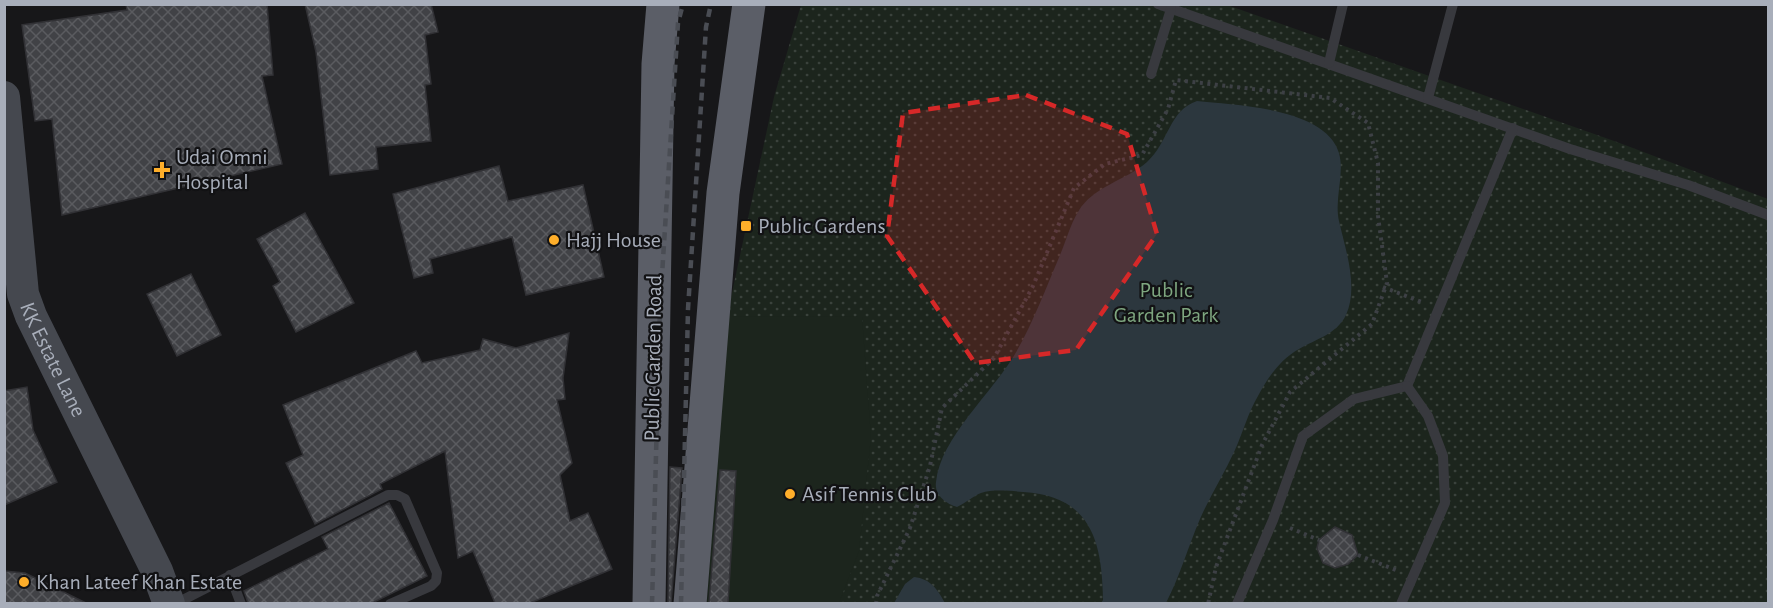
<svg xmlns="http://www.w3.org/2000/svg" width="1773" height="608" font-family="'Alegreya Sans',sans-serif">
<defs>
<pattern id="grass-dots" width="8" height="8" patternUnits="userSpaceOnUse" patternTransform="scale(1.5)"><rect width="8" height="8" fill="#1c251d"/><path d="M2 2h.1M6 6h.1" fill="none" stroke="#3a423c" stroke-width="1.8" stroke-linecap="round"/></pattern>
<pattern id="building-cross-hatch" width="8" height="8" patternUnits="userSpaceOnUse" patternTransform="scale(1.5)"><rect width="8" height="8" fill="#414246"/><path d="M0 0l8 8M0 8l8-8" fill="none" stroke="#5a5b5f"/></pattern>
</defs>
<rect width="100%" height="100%" fill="#171719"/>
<path fill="url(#grass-dots)" d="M801 5H1227L1617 142 1768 199V603L707 604 727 316 774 97Z"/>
<path fill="#1c251d" d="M727 316 862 317 871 437 859 551 839 603 707 604Z"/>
<g fill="#2c373e">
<path d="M1197 101C1236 105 1326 108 1339 153 1345 175 1334 198 1339 221 1345 248 1359 287 1346 315 1337 334 1316 339 1299 349 1281 359 1268 377 1258 396 1248 413 1243 432 1235 450 1224 474 1210 496 1200 519 1188 547 1180 576 1166 603H1101L1103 600C1102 541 1091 496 1023 492 1011 491 993 489 981 493 973 496 966 503 957 507 946 504 934 495 936 482 940 438 993 392 1015 354 1033 323 1046 288 1060 255 1066 241 1070 225 1078 212 1093 186 1125 181 1147 162 1169 142 1169 110 1197 101Z"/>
<path d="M914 577C931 579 937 589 945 603H894L905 584Z"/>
</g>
<g fill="url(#building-cross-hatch)" stroke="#313135" stroke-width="1.5">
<path d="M126 4H267L273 75 262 76 282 164 62 215 52 119 35 121 22 25 127 10Z"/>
<path d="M305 4H431L438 32 425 35 431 84 425 85 431 141 376 147 378 169 330 175 316 52Z"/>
<path d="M499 166 508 201 583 185 604 277 526 295 512 237 430 259 433 273 414 278 393 194Z"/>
<path d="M305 213 354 303 296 332 273 286 280 282 257 239Z"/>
<path d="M191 274 221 335 177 356 147 294Z"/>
<path d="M569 333 563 378 565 399 557 400 572 463 560 475 570 521 588 513 612 569 530 603H495L473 551 458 558 445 451 380 484 382 489 315 524 286 463 303 455 283 405 416 351 422 363 480 350 483 339 516 348Z"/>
<path d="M27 387 33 430 57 482 4 505V391Z"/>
<path d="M670 467 682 468 671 603H668Z"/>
<path d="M720 470 736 471 728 603H709Z"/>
<path d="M389 503 427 576 372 603H248L244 591 328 549 322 537Z"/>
<path d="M1335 527 1352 535 1358 555 1348 564 1335 568 1323 563 1317 548 1319 540Z"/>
<path d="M4 571 25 573 86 603H4Z"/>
</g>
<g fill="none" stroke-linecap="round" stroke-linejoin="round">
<g stroke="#3d4045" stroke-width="4" stroke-dasharray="3 4.5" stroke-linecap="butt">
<path d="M1383 287 1424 303"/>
<path d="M1290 528 1319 540"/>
<path d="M1358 555 1396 570"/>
<path d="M876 604 877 596 910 528 930 466 942 408 994 358 1033 286 1074 188 1105 164 1142 155 1168 109 1176 80 1330 98 1368 123 1378 163V216L1387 283 1372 324 1290 392 1262 445 1216 567 1208 604"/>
</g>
<g stroke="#38393e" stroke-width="10">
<path d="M1158 4 1570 149 1688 185 1768 215"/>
<path d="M1329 63 1343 4"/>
<path d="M1151 74 1171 9"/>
<path d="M1428 98 1453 4"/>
<path d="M1407 386 1513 128"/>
<path d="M230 575 241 604"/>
<path d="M175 604 388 495H397L405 499 437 573 436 581 431 586 390 604"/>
<path d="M1237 604 1273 520 1303 436 1354 399 1407 386"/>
<path d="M1401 604 1445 503 1443 456 1428 416 1407 386"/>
</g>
<path stroke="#45484f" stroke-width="32" id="s1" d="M4 97 23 294 31 316 157 571 169 604"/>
<g stroke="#5b5e67" stroke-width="33">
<path d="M649 604 658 64 663 4"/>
<path d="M690 604 723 193 749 4"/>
</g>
<g stroke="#4a4d54" stroke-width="4.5" stroke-dasharray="8 6" stroke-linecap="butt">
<path d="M652 604 660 307 678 23 683 4"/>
<path d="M681 604 688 309 706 27 711 4"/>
</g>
</g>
<path fill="#d62828" fill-opacity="0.2" stroke="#d62828" stroke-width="4.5" stroke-dasharray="12 8" stroke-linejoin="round" d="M1026 95 1127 134 1157 234 1076 350 975 363 887 236 903 113Z"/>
<g fill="#feae2a" stroke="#121214" stroke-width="2">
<path d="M159 161h6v6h6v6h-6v6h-6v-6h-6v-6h6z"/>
<rect x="740" y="220" width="12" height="12" rx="3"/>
<circle cx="554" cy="240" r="6"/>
<circle cx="790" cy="494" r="6"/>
<circle cx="24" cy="582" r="6"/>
</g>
<g text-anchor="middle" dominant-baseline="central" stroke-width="4.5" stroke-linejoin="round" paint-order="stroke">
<g font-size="22" fill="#a8aeba" stroke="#121214" text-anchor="start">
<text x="176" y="157">Udai Omni<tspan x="176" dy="25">Hospital</tspan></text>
<text x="758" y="226">Public Gardens</text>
<text x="566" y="240">Hajj House</text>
<text x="802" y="494">Asif Tennis Club</text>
<text x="36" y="582">Khan Lateef Khan Estate</text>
</g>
<g font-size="22" fill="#7ea67f" stroke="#121214">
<text x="1166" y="290">Public<tspan x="1166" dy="25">Garden Park</tspan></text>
</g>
<g font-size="22" fill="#a8aeba" stroke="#121214">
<text transform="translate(653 358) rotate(-89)">Public Garden Road</text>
<text stroke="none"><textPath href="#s1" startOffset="270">KK Estate Lane</textPath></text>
</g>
</g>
<rect width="1773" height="608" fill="none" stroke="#a8aeba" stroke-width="12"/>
</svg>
